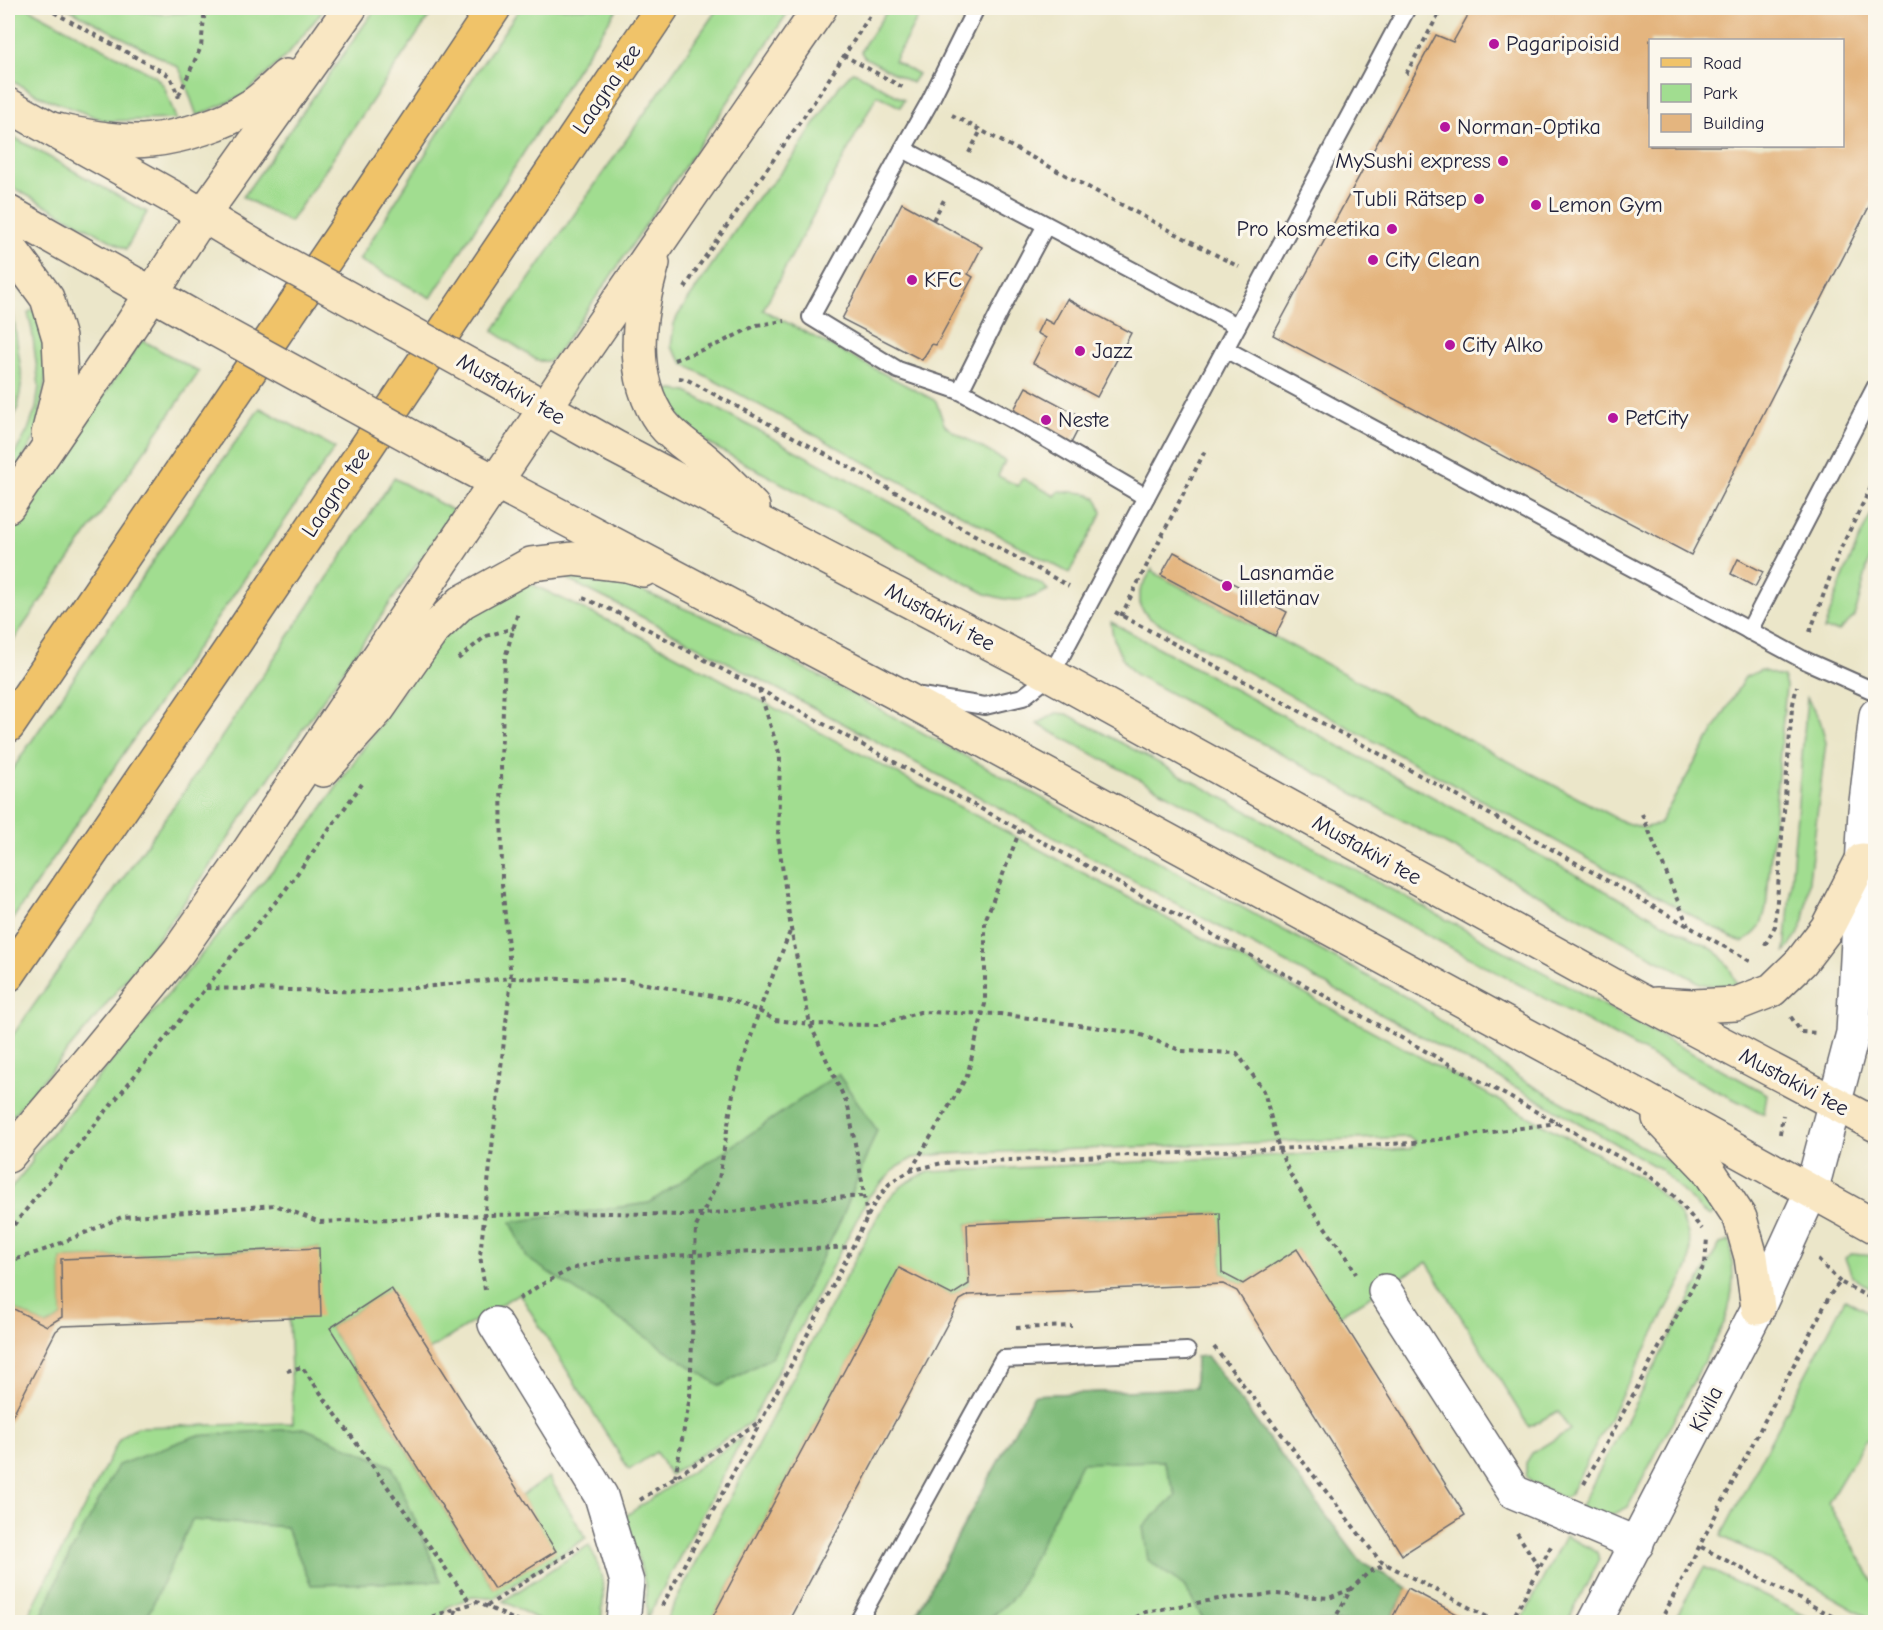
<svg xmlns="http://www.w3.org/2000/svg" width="1883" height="1630" font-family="'Comic Neue',sans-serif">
<rect width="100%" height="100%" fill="#fbf7ec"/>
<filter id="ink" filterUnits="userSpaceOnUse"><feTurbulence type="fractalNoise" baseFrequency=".0167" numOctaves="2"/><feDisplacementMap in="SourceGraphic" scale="12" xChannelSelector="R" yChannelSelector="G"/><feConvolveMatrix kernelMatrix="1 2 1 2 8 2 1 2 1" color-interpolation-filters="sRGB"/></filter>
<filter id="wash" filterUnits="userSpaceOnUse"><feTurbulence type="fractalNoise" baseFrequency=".008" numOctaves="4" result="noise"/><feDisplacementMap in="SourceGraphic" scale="24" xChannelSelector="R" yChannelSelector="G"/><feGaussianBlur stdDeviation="1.35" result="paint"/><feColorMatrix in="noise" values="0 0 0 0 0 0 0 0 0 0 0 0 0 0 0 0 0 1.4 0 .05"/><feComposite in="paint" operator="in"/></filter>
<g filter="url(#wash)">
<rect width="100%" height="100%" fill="#ebe6c9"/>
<g fill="#a1dd90" stroke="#628066" stroke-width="1.5">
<path d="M8 8H28L155 76 164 86 176 119 106 121 44 98 8 79Z"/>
<path d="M67 8H126L132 10 160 14 186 13 214 8H325L288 54 244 95 197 116 182 74 178 67Z"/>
<path d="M376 8H435L290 222 243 197Z"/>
<path d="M520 8H618L586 55 431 298 359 260 478 70Z"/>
<path d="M718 8H791L620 263 555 356 549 361H538L493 331Z"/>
<path d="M889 8H923L894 61 918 74 912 83 864 57 861 52 864 45Z"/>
<path d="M852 72 857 73 904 100 900 107 877 95 763 310 936 401 944 424 949 429 1005 461 998 476 1018 486 1022 478 1055 496 1059 491C1077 494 1099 487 1102 513L1069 573 693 369 683 363 671 347 674 324 678 315 741 222 758 197 774 181 794 156 840 85Z"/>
<path d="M8 134 147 212 126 249 8 185Z"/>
<path d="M8 298 11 300 22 378 18 407 8 432Z"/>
<path d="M32 310 37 313 49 358 36 436 8 484V466L28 430 36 408 39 386 32 330 28 313Z"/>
<path d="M142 340 199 372 8 648V532Z"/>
<path d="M673 390 687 392 1043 585 1048 590C1025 603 1011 602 986 594L711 445 685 424 663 392Z"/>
<path d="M260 408 335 448 122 756 8 926V776L201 490Z"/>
<path d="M394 478 454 511 282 759 203 876 159 937 93 1021 8 1121V1042L209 756Z"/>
<path d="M1875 506V537L1857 608 1853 618 1839 631 1824 630C1838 587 1855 546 1875 506Z"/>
<path d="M1152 569 1158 575 1623 822 1643 828 1659 824 1745 677 1761 670 1783 677 1786 686 1766 908C1761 927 1760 932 1742 942L1731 937 1149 618 1140 606V591Z"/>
<path d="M559 574 594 578 630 586 731 628 1415 1002 1519 1078 1677 1166 1690 1177 1715 1208 1717 1212 1710 1216 1703 1212 1660 1169 1519 1089 846 725 625 608 570 581Z"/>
<path d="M527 582 636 634 1104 884 1639 1177C1672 1201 1696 1223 1689 1266L1569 1496 1563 1498 1531 1482 1526 1476V1463L1532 1453 1570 1430 1558 1411 1529 1427 1427 1262 1338 1316 1297 1250 1243 1284 1222 1273 1219 1213 967 1224 969 1284 952 1295 899 1269 710 1622H665L881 1210C893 1190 907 1180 929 1172L1410 1149 1416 1142 1409 1137 945 1154 913 1158 897 1167 869 1196 751 1422 670 1475 656 1452 629 1470 519 1293 429 1350 390 1289 330 1328 494 1589 555 1551 521 1496 549 1477 586 1538 494 1598 472 1597 447 1607 439 1622H25L119 1440 127 1432 137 1427 293 1423 289 1318 319 1248 61 1259 62 1317 47 1326 8 1306V1192L32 1162V1156L309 827 425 659 455 623Z"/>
<path d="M1111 622 1716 951 1729 967 1737 984 1717 986 1702 984 1135 674C1121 661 1112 641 1111 622Z"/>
<path d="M1807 698 1820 720 1826 742 1804 920 1798 935 1785 952Z"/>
<path d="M1056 713 1067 714 1146 756 1767 1094 1764 1114 1709 1087 1037 724Z"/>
<path d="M1730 1241C1734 1273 1735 1290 1725 1321L1628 1507 1604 1519 1580 1508 1711 1259 1720 1244Z"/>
<path d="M1851 1254 1875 1256V1292L1852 1276 1845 1258Z"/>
<path d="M1845 1299 1875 1316V1444L1866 1439 1828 1503 1875 1584V1621L1757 1554 1721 1536Z"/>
<path d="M1207 1356 1360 1561 1408 1588 1390 1622H912L1034 1395 1195 1388 1196 1357Z"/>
<path d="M743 1437 647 1619 646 1587 637 1555 621 1519Z"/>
<path d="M1565 1536 1596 1551 1600 1559 1567 1622H1521Z"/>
<path d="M589 1545C605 1577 605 1587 601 1622H543L503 1601Z"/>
<path d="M1704 1567 1818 1622H1673Z"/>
</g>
<g fill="#80bc7a" stroke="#516f5a" stroke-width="1.5">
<path d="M838 1074 877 1130 841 1220 772 1357 720 1386 527 1258 511 1222 649 1203Z"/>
<path d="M1207 1356 1360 1561 1408 1588 1389 1622H1205L1184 1586 1148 1560 1143 1527 1176 1495 1163 1461 1081 1463 1015 1596 986 1622H923L915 1617 1034 1395 1195 1388 1196 1357Z"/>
<path d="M304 1428 392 1466 441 1581 311 1585 286 1527 192 1520 146 1619 148 1622H39L61 1571 118 1465 195 1436Z"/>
</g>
<g id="blocks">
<g fill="#e4b57f" fill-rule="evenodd">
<path d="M1472 8H1875V195L1691 555 1273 335 1436 35 1453 42ZM1650 40H1842V146H1650Z"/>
<path d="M902 203 982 247 968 274 973 277 936 345 932 344 922 360 842 319Z"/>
<path d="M1067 299 1131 333 1097 397 1033 363 1046 338 1037 333 1044 319 1053 324Z"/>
<path d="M1026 387 1084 418 1066 453 1007 423Z"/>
<path d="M1174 552 1287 612 1275 636 1161 575Z"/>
<path d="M1738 559 1763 572 1755 587 1731 574Z"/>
<path d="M1220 1213 1222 1273 1243 1284 1297 1249 1465 1515 1402 1555 1237 1291 1223 1284 969 1295 960 1300 788 1622H710L899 1268 952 1295 969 1284 967 1224Z"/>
<path d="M319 1248 321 1317 62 1326 56 1331 8 1424V1306L47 1326 62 1317 61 1259Z"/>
<path d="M391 1288 556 1551 494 1589 330 1328Z"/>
<path d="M1408 1588 1470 1621 1469 1622H1390Z"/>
</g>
</g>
</g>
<g filter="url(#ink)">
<use href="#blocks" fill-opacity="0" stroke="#68676d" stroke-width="1.5"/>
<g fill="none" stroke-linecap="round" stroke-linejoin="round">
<g stroke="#68676d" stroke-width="20">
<g id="service">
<path d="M976 8 929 103 903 149 1237 326"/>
<path d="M903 149 811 317 898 370 960 391"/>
<path d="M1046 225 1001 309 960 391 1033 431 1146 497"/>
<path d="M1225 349 1802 659 1876 692"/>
<path d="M1749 631 1876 386"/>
<path d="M921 696 985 706 1023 697 1051 675 1407 8"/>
<path d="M858 1622 1003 1359 1187 1351"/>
</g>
</g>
<g stroke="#68676d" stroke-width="36">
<g id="minor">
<path d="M1385 1291 1514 1492 1637 1544"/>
<path d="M495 1324 601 1496 627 1582 623 1622"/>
</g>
</g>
<g stroke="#68676d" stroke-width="36">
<path id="tertiary" d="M1595 1622 1758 1308 1811 1192 1853 1033 1865 811 1876 715"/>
</g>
<g stroke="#68676d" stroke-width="36">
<g id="secondary">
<path d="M8 105 174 198 261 250"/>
<path d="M51 129C82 135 120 144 151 140 182 137 226 123 251 106 264 98 275 86 286 76"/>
<path d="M8 212 204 323"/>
<path d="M8 245 47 298 59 338 61 382 48 434"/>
<path d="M653 263C638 315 628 376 662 423 673 437 686 445 700 456 719 471 736 490 753 507"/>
<path d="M489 376 615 447 1051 675 1645 1003 1876 1125"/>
<path d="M437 451 896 693 1637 1095 1876 1227"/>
<path d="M8 506 132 324 203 215 350 8"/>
<path d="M323 770 378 709 433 630 462 602 531 564 574 559 626 565 643 570"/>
<path d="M1656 1004 1693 1006 1736 1004 1772 990 1801 962 1827 928 1862 860"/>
<path d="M1659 1118 1707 1168 1740 1218 1751 1257 1758 1308"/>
<path d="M8 1156 97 1051 178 952 242 861 566 377 820 8"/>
</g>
</g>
<g stroke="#68676d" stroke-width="36">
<g id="primary">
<path d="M8 726 353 219 494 8"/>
<path d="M8 975 228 653 662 8"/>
</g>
</g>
<g stroke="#68676d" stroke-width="4" stroke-dasharray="4.5 4.5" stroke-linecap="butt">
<path d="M46 8 170 76 179 98"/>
<path d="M843 55 906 89"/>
<path d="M1406 74 1442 8"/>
<path d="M179 95 201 47 205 8"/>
<path d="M952 115 1239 267"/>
<path d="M969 153 981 130"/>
<path d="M933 220 944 200"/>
<path d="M685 288 698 267 814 102 875 8"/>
<path d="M674 360 718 344 757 325 785 321"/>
<path d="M679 378 686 379 1069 586"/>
<path d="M583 598 614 611 1100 873 1641 1169 1674 1196 1702 1229"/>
<path d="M1115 612 1436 784 1750 961"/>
<path d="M1121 616 1205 451"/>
<path d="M1810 632 1839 552 1876 477"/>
<path d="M458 659 486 636 514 628"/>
<path d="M759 689 780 756 778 837 791 929 810 1024 848 1106 862 1181 867 1218"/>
<path d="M1642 814 1688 926"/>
<path d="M1765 945 1775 926 1792 708 1797 686"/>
<path d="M206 988 373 992 511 978 624 980 724 998 759 1011 775 1020 810 1024 878 1025 920 1012 1000 1014 1136 1033 1182 1051 1237 1053 1264 1091 1279 1149 1290 1174 1313 1211 1348 1259 1356 1274"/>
<path d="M1791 1017 1801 1032 1818 1033"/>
<path d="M1780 1134 1783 1115"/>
<path d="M911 1170 967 1076 985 1004V921L1020 830"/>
<path d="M8 1232 286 889 362 784"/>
<path d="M1818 1260 1840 1282"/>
<path d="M8 1262 47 1249 122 1217 275 1205 320 1222 485 1215 611 1213 683 1215 743 1211 800 1200 864 1196"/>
<path d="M485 1290 480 1255 511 978 502 884 501 761 505 658 518 612"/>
<path d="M519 1299 537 1287 571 1269 611 1259 853 1247"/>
<path d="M1016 1328 1072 1326"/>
<path d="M1214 1347 1380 1561 1497 1622"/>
<path d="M287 1371 302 1367 471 1604"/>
<path d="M675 1477 690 1397 696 1227 719 1179 733 1094 759 1011 791 929"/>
<path d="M1584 1484 1705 1264 1707 1238"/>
<path d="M640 1500 762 1420"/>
<path d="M1517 1533 1539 1567"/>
<path d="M1701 1547 1843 1622"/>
<path d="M487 1606 579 1547"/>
<path d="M662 1606 821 1309 875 1202 890 1183 910 1171 942 1163 1413 1143 1557 1123"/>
<path d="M415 1622 477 1602 519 1622"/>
<path d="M450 1622 457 1609"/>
<path d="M1128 1622 1145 1612 1219 1599 1276 1594 1329 1598 1351 1589"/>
<path d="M1333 1622 1351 1589 1369 1572 1387 1564"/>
<path d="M1511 1622 1551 1546"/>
<path d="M1660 1622 1830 1295 1840 1282 1876 1301"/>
</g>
<use href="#service" stroke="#fff" stroke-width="16"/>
<use href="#minor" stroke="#fff" stroke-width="33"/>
<use href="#tertiary" stroke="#fff" stroke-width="33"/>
<use href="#secondary" stroke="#f9e7c3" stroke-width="33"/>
<use href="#primary" stroke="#f0c369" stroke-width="33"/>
<g stroke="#68676d" stroke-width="36" stroke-linecap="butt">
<g id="secondary-bridge">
<path d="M261 250 489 376"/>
<path d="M204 323 437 451"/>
</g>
</g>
<use href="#secondary-bridge" stroke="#f9e7c3" stroke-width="33"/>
</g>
</g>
<g fill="#b5179e" stroke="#fbf7ec" stroke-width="2">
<circle cx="1494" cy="44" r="6"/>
<circle cx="1445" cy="127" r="6"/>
<circle cx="1503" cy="161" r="6"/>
<circle cx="1479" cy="199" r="6"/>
<circle cx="1536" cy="205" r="6"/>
<circle cx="1392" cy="229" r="6"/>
<circle cx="1373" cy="260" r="6"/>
<circle cx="912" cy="280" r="6"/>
<circle cx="1450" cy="345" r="6"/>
<circle cx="1080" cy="351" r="6"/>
<circle cx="1613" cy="418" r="6"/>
<circle cx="1046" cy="420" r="6"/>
<circle cx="1227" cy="586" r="6"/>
</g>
<g text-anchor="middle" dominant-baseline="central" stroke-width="6" stroke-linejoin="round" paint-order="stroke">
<g font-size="22" fill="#22223b" stroke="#fbf7ec" text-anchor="start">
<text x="1506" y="44">Pagaripoisid</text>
<text x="1457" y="127">Norman-Optika</text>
<text x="1491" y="161" text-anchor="end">MySushi express</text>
<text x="1467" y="199" text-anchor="end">Tubli Rätsep</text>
<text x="1548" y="205">Lemon Gym</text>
<text x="1380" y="229" text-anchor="end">Pro kosmeetika</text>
<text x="1385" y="260">City Clean</text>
<text x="924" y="280">KFC</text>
<text x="1462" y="345">City Alko</text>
<text x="1092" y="351">Jazz</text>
<text x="1625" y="418">PetCity</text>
<text x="1058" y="420">Neste</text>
<text x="1239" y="573">Lasnamäe<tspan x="1239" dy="25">lilletänav</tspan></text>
</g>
<g font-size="22" fill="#22223b" stroke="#fbf7ec">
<text transform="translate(607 89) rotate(-56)">Laagna tee</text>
<text transform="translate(511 389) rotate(30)">Mustakivi tee</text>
<text transform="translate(336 492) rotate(-56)">Laagna tee</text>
<text transform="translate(940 617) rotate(28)">Mustakivi tee</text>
<text transform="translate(1367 850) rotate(29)">Mustakivi tee</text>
<text transform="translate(1794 1082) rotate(28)">Mustakivi tee</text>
<text transform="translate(1706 1409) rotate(-63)">Kivila</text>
</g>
</g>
<rect width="1883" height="1630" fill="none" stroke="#fbf7ec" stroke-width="30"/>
<rect x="1649" y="39" width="195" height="108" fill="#fbf7ec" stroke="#a4a2a5" stroke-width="1.5"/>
<rect x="1661" y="58" width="30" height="9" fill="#f0c369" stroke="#a4a2a5" stroke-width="1.5"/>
<text x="1703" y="69" font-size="18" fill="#22223b">Road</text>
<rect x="1661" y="84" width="30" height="18" fill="#a1dd90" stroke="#a4a2a5" stroke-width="1.5"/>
<text x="1703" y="99" font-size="18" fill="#22223b">Park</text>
<rect x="1661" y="114" width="30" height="18" fill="#e4b57f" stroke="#a4a2a5" stroke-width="1.5"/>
<text x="1703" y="129" font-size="18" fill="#22223b">Building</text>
</svg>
